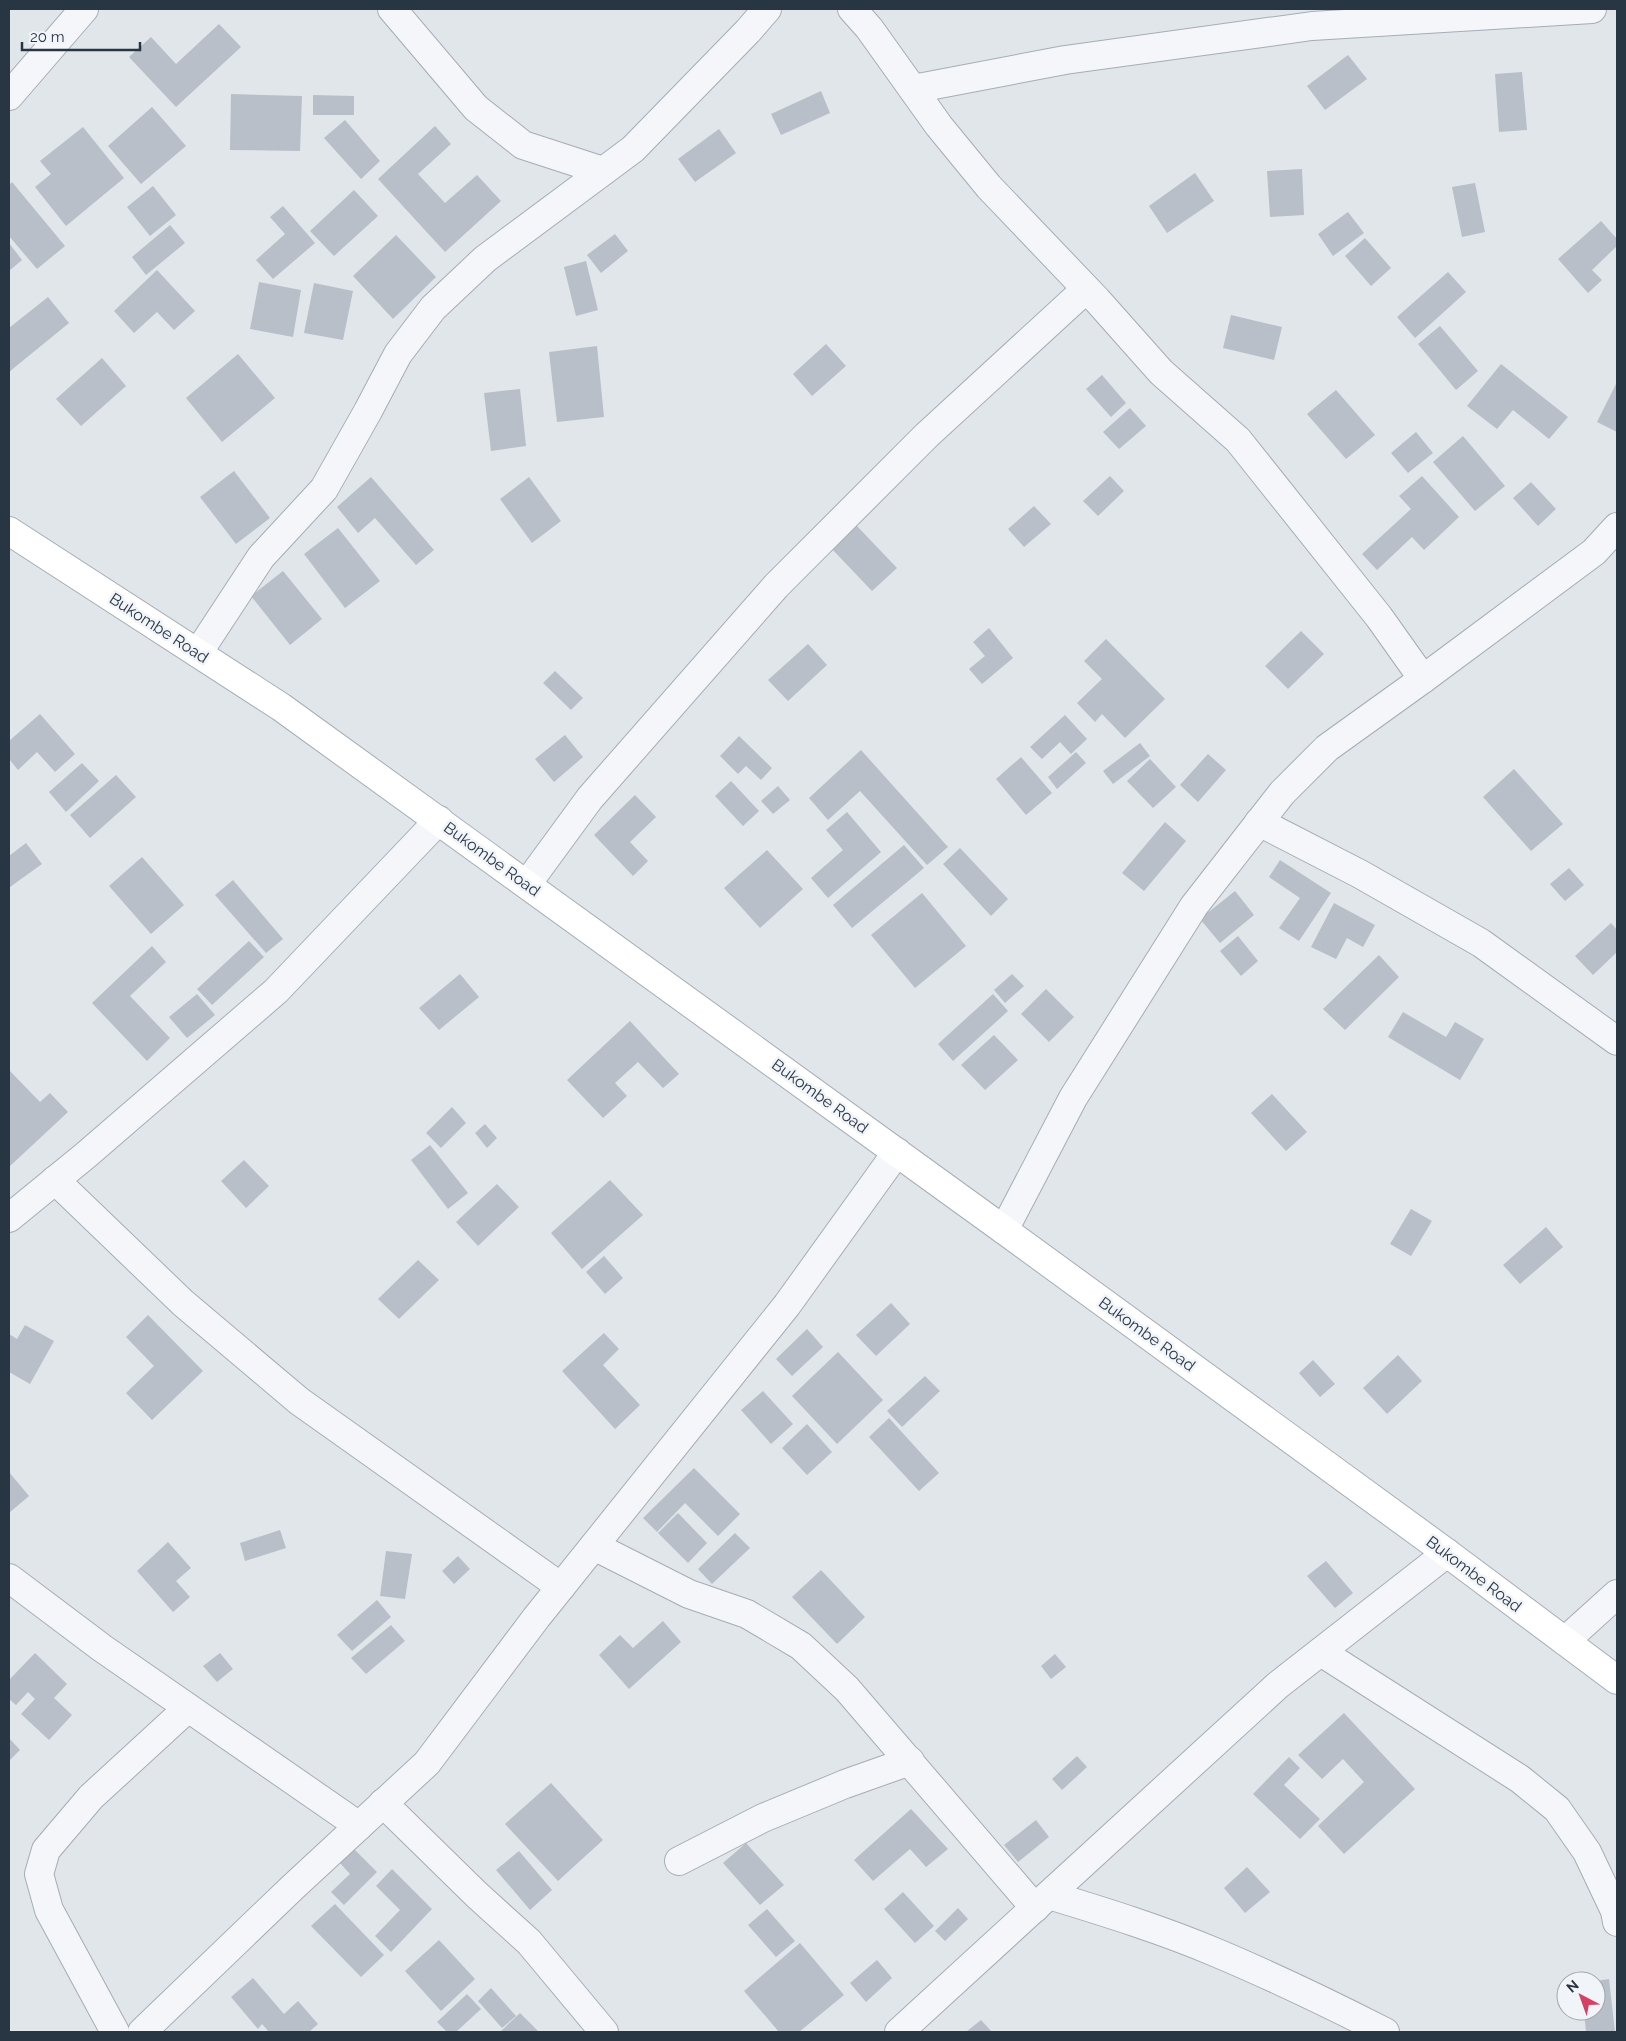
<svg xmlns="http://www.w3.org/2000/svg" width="1626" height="2041" font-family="Raleway,sans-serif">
<rect width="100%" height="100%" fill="#e1e6eb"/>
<g fill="#b8bfc8">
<path d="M219 24 241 47 176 107 129 57 151 37 176 64Z"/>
<path d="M1348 55 1367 79 1325 110 1307 86Z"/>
<path d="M1522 72 1527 130 1499 132 1495 74Z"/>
<path d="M821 91 830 113 781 135 771 114Z"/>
<path d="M231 94 302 96 300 151 230 150Z"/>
<path d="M313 95 354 96V115H313Z"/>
<path d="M152 107 186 146 141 184 108 146Z"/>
<path d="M345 120 380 161 361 179 324 138Z"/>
<path d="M435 126 451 144 418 174 445 203 477 175 501 201 445 252 378 179Z"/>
<path d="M83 127 124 178 66 226 35 187 51 174 40 161Z"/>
<path d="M719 129 736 153 695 182 678 159Z"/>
<path d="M1302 169 1304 215 1270 217 1267 171Z"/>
<path d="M1195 173 1214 201 1167 233 1149 206Z"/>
<path d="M12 182 65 246 37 269 9 236V185Z"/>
<path d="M1475 183 1485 232 1462 237 1452 187Z"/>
<path d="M153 186 176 215 150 236 127 207Z"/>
<path d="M354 190 378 216 334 256 310 231Z"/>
<path d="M283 206 315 243 273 279 256 260 285 234 270 217Z"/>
<path d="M1348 212 1364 233 1333 256 1318 234Z"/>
<path d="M1601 221 1617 239V246L1592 270 1602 280 1588 293 1558 259Z"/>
<path d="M170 225 185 243 146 275 132 257Z"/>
<path d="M615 234 628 251 601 273 587 255Z"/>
<path d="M396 235 436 277 393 319 353 276Z"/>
<path d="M1365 238 1391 268 1371 286 1345 256Z"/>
<path d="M9 243 22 260 9 271Z"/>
<path d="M586 261 598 310 576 316 564 267Z"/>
<path d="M157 270 195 311 174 330 157 312 134 333 114 311Z"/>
<path d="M1448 272 1466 292 1415 338 1397 317Z"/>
<path d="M259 282 301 290 293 337 250 329Z"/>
<path d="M314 283 353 291 343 340 304 333Z"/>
<path d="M48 297 69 323 9 372V328Z"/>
<path d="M1231 315 1282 327 1274 360 1223 348Z"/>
<path d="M1440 326 1478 371 1456 390 1418 344Z"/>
<path d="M826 344 846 366 812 396 793 374Z"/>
<path d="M597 346 604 417 557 422 549 352Z"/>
<path d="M238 354 275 398 222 442 186 398Z"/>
<path d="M102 358 126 386 81 426 56 399Z"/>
<path d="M1501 364 1568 417 1549 439 1513 410 1497 429 1467 406Z"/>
<path d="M1102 375 1126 403 1111 417 1086 389Z"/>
<path d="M1617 382V432L1597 422Z"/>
<path d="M520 389 526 446 491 451 484 393Z"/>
<path d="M1336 390 1375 435 1346 459 1307 414Z"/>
<path d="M1130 408 1146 426 1119 449 1103 432Z"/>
<path d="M1416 432 1433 453 1408 473 1391 453Z"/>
<path d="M1463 436 1505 486 1475 511 1433 462Z"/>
<path d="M234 471 270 518 236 544 200 497Z"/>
<path d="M1110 476 1124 491 1098 516 1083 501Z"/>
<path d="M1422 476 1459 517 1424 550 1412 537 1377 570 1362 554 1411 509 1399 496Z"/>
<path d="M371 477 434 550 416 565 375 518 358 533 337 507Z"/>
<path d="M529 477 561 521 532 543 500 499Z"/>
<path d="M1531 482 1556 509 1538 526 1513 498Z"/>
<path d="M1034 506 1051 524 1024 547 1008 529Z"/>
<path d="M856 525 897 568 872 591 831 548Z"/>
<path d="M338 528 380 581 345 608 304 554Z"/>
<path d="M283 571 322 619 290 645 251 596Z"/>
<path d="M989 628 1013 658 982 684 969 669 985 656 973 642Z"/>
<path d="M1301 631 1324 654 1288 689 1265 666Z"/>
<path d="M1106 639 1165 699 1125 738 1102 714 1095 722 1077 703 1102 679 1084 661Z"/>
<path d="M808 644 827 665 788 701 768 680Z"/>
<path d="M555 671 583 698 571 710 543 683Z"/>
<path d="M40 714 75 754 55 772 37 752 18 770 9 759V741Z"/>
<path d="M1065 715 1087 739 1071 754 1060 742 1042 759 1030 747Z"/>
<path d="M565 735 583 757 554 782 535 759Z"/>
<path d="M739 736 772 768 761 780 746 766 738 774 720 756Z"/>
<path d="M1140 743 1150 756 1113 784 1103 771Z"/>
<path d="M861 750 948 847 927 865 860 791 828 820 809 798Z"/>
<path d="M1076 752 1086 763 1057 789 1048 777Z"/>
<path d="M1208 754 1226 770 1198 802 1180 785Z"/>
<path d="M1021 757 1052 793 1026 815 996 779Z"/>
<path d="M1150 759 1176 787 1153 808 1127 781Z"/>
<path d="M82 763 99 781 66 812 49 792Z"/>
<path d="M1514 769 1563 824 1531 851 1483 797Z"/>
<path d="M116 775 136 797 90 838 70 815Z"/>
<path d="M731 781 759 811 743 826 715 796Z"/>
<path d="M778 786 790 800 773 814 761 801Z"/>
<path d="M635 795 656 817 630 842 648 861 633 876 594 835Z"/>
<path d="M847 812 881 852 828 898 811 878 843 850 826 830Z"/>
<path d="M1165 822 1186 841 1144 891 1122 873Z"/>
<path d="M26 843 42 864 10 887 9 856Z"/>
<path d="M904 845 924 868 852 928 833 905Z"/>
<path d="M960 848 1008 899 991 916 943 864Z"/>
<path d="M767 850 803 889 760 928 724 888Z"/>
<path d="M142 857 184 905 151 934 109 886Z"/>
<path d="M1280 860 1331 893 1299 941 1279 928 1300 898 1269 877Z"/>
<path d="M1569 868 1584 885 1565 901 1550 884Z"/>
<path d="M233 880 283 939 266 953 215 895Z"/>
<path d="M1235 891 1254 915 1220 943 1200 919Z"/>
<path d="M922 893 966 946 915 988 871 935Z"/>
<path d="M1334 903 1375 925 1363 947 1347 938 1336 959 1311 947Z"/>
<path d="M1611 923 1617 930V952L1593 975 1575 956Z"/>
<path d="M1238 936 1258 961 1241 976 1220 951Z"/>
<path d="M249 941 264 957 212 1005 197 989Z"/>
<path d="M152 946 166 962 130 996 170 1038 147 1061 92 1003Z"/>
<path d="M1379 955 1399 977 1345 1030 1323 1009Z"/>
<path d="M460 974 479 997 439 1030 419 1008Z"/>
<path d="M1012 974 1024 986 1005 1003 994 990Z"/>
<path d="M1046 989 1074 1017 1049 1042 1021 1014Z"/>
<path d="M197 994 215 1015 187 1038 169 1017Z"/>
<path d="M993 994 1008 1011 953 1061 938 1044Z"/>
<path d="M1403 1012 1446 1037 1455 1022 1484 1039 1460 1080 1388 1037Z"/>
<path d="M630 1021 679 1074 663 1088 638 1062 615 1083 627 1096 603 1118 567 1080Z"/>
<path d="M994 1035 1018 1060 985 1090 961 1065Z"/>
<path d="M9 1070 40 1102 50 1093 68 1112 9 1167Z"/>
<path d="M1272 1094 1307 1132 1286 1151 1251 1113Z"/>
<path d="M452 1107 466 1123 441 1148 426 1133Z"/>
<path d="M485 1124 497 1138 487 1148 475 1133Z"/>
<path d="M430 1145 468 1193 448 1209 411 1160Z"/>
<path d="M244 1160 269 1186 246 1208 221 1181Z"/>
<path d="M610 1180 643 1215 582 1269 551 1233Z"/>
<path d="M497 1184 519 1207 478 1246 456 1222Z"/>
<path d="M1411 1209 1432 1221 1411 1256 1390 1244Z"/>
<path d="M1546 1227 1563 1247 1520 1284 1503 1265Z"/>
<path d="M604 1256 623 1278 605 1294 586 1272Z"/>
<path d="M418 1260 439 1280 399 1319 378 1299Z"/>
<path d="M891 1303 910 1324 876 1356 856 1335Z"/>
<path d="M148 1315 203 1371 152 1420 126 1393 154 1366 126 1337Z"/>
<path d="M25 1325 54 1341 30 1384 9 1372V1334L17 1339Z"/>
<path d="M807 1329 823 1347 792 1376 776 1359Z"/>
<path d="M604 1333 619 1349 603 1365 640 1405 615 1429 562 1371Z"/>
<path d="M838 1352 883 1400 837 1444 792 1396Z"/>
<path d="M1398 1355 1422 1381 1387 1414 1363 1388Z"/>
<path d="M1313 1360 1335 1384 1320 1397 1299 1373Z"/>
<path d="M925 1376 940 1391 902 1427 887 1411Z"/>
<path d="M763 1391 793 1424 771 1444 741 1410Z"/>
<path d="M889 1418 939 1473 919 1491 869 1437Z"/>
<path d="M807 1424 832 1452 807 1475 782 1448Z"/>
<path d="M694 1468 740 1514 718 1536 685 1503 657 1532 643 1518Z"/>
<path d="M9 1472 29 1496 9 1513Z"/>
<path d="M678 1513 707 1543 688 1563 658 1533Z"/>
<path d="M280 1530 286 1548 245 1561 240 1543Z"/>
<path d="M735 1533 750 1548 712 1584 698 1569Z"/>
<path d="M168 1542 191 1568 176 1581 190 1597 173 1612 137 1571Z"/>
<path d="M386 1551 412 1554 405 1599 380 1596Z"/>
<path d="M458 1556 470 1569 454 1584 442 1571Z"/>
<path d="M1326 1561 1353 1593 1335 1608 1307 1576Z"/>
<path d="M821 1570 865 1617 837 1644 792 1597Z"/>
<path d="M377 1600 391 1617 352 1651 337 1635Z"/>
<path d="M663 1621 681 1642 629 1689 599 1655 620 1635 633 1648Z"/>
<path d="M391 1625 405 1641 366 1674 351 1658Z"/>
<path d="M35 1653 67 1684 54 1698 72 1715 49 1740 21 1714 35 1699 28 1692 16 1705 9 1699V1680Z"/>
<path d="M220 1653 233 1669 217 1682 203 1666Z"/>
<path d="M1055 1654 1066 1667 1051 1679 1041 1666Z"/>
<path d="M1344 1713 1415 1789 1344 1854 1318 1826 1364 1782 1343 1759 1322 1779 1298 1755Z"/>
<path d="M9 1738 20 1750 9 1761Z"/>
<path d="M1077 1756 1087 1767 1062 1790 1052 1779Z"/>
<path d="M1289 1757 1300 1768 1284 1785 1320 1819 1300 1839 1253 1794Z"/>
<path d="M551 1783 603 1840 558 1881 505 1824Z"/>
<path d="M911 1809 948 1849 926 1867 910 1849 873 1881 854 1860Z"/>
<path d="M1036 1820 1049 1837 1018 1862 1004 1845Z"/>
<path d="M746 1843 784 1885 760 1905 723 1863Z"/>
<path d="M354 1849 377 1872 344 1905 331 1892 350 1874 340 1863Z"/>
<path d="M519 1851 552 1890 530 1910 496 1870Z"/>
<path d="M1247 1867 1270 1892 1245 1913 1224 1888Z"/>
<path d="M392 1869 432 1909 391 1952 375 1936 400 1910 376 1886Z"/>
<path d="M903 1892 934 1926 915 1943 884 1909Z"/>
<path d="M335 1904 384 1955 361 1977 311 1926Z"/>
<path d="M958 1908 968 1919 945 1941 935 1931Z"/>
<path d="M767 1909 795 1941 776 1957 748 1925Z"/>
<path d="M439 1940 475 1979 441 2011 405 1971Z"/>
<path d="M800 1943 844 1995 799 2032H779L744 1991Z"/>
<path d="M877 1960 892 1978 866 2002 850 1983Z"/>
<path d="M253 1978 284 2014 298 2001 318 2024 309 2032H269L262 2024 258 2029 231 1997Z"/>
<path d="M1609 1979 1615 2032H1586L1584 2011H1596V1981Z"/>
<path d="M491 1988 516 2016 502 2028 478 2001Z"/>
<path d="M467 1994 481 2009 456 2032H447L437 2022Z"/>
<path d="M520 2013 539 2032H503L501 2031Z"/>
<path d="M981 2020 992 2032H966Z"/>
</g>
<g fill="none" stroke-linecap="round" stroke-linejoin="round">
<g stroke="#a6adb5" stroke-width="30">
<g id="street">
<path d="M392 9 476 108 523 145 603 171"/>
<path d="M852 9 869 28 939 126 989 187 1097 300 1161 372 1238 440 1379 617 1423 679"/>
<path d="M913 89 1065 60 1312 26 1592 9"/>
<path d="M9 96 84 9"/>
<path d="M198 653 261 557 324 489 368 411 398 354 433 308 485 259 633 149 748 31 767 9"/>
<path d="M1259 822 1360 874 1481 943 1617 1041"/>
<path d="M527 884 590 798 776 586 927 435 1086 289"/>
<path d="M55 1180 183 1303 299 1401 561 1587"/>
<path d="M9 1218 86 1155 276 991 439 820"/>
<path d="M1004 1230 1073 1098 1194 906 1282 793 1327 748 1423 679 1594 552 1617 527"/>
<path d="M594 1546 689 1594 747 1614 801 1646 847 1689 1035 1908"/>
<path d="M9 1578 102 1648 359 1826"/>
<path d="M1565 1641 1617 1594"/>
<path d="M1321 1652 1520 1779 1557 1809 1587 1852 1615 1911 1617 1922"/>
<path d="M383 1803 477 1895 529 1942 604 2032"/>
<path d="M679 1861 763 1818 845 1784 910 1761"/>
<path d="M1049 1895C1105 1912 1163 1930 1217 1953 1274 1977 1330 2004 1385 2032"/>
<path d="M115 2032 49 1910 39 1874 46 1850 91 1797 188 1708"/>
<path d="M142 2032 293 1887 427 1763 536 1618 787 1305 897 1152"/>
<path d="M899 2032 1278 1685 1447 1553"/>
</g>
</g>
<g stroke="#a6adb5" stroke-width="30">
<path id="secondary" d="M9 531 281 707 1004 1230 1447 1553 1617 1680"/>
</g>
<use href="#street" stroke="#f4f6f9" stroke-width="28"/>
<use href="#secondary" stroke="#fff" stroke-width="28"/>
</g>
<g text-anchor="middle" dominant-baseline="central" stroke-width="5" stroke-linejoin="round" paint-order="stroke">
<g font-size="16" fill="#283543" stroke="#f1f4f8">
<text transform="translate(159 628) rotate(33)">Bukombe Road</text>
<text transform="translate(492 859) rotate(36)">Bukombe Road</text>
<text transform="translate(820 1096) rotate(36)">Bukombe Road</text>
<text transform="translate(1147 1334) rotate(36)">Bukombe Road</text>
<text transform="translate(1474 1574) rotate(37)">Bukombe Road</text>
</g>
</g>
<rect width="1626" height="2041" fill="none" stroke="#283543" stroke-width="20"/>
<g transform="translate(1581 1996) rotate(319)"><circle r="24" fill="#f1f4f8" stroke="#a1a8b0"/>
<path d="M0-4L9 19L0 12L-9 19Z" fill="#d64064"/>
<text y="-8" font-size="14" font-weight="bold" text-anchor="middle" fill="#283543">N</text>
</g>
<path d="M22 42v8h118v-8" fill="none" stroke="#283543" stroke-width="2.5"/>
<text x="30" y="42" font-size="15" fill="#283543" stroke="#f1f4f8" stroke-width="4" paint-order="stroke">20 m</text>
</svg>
